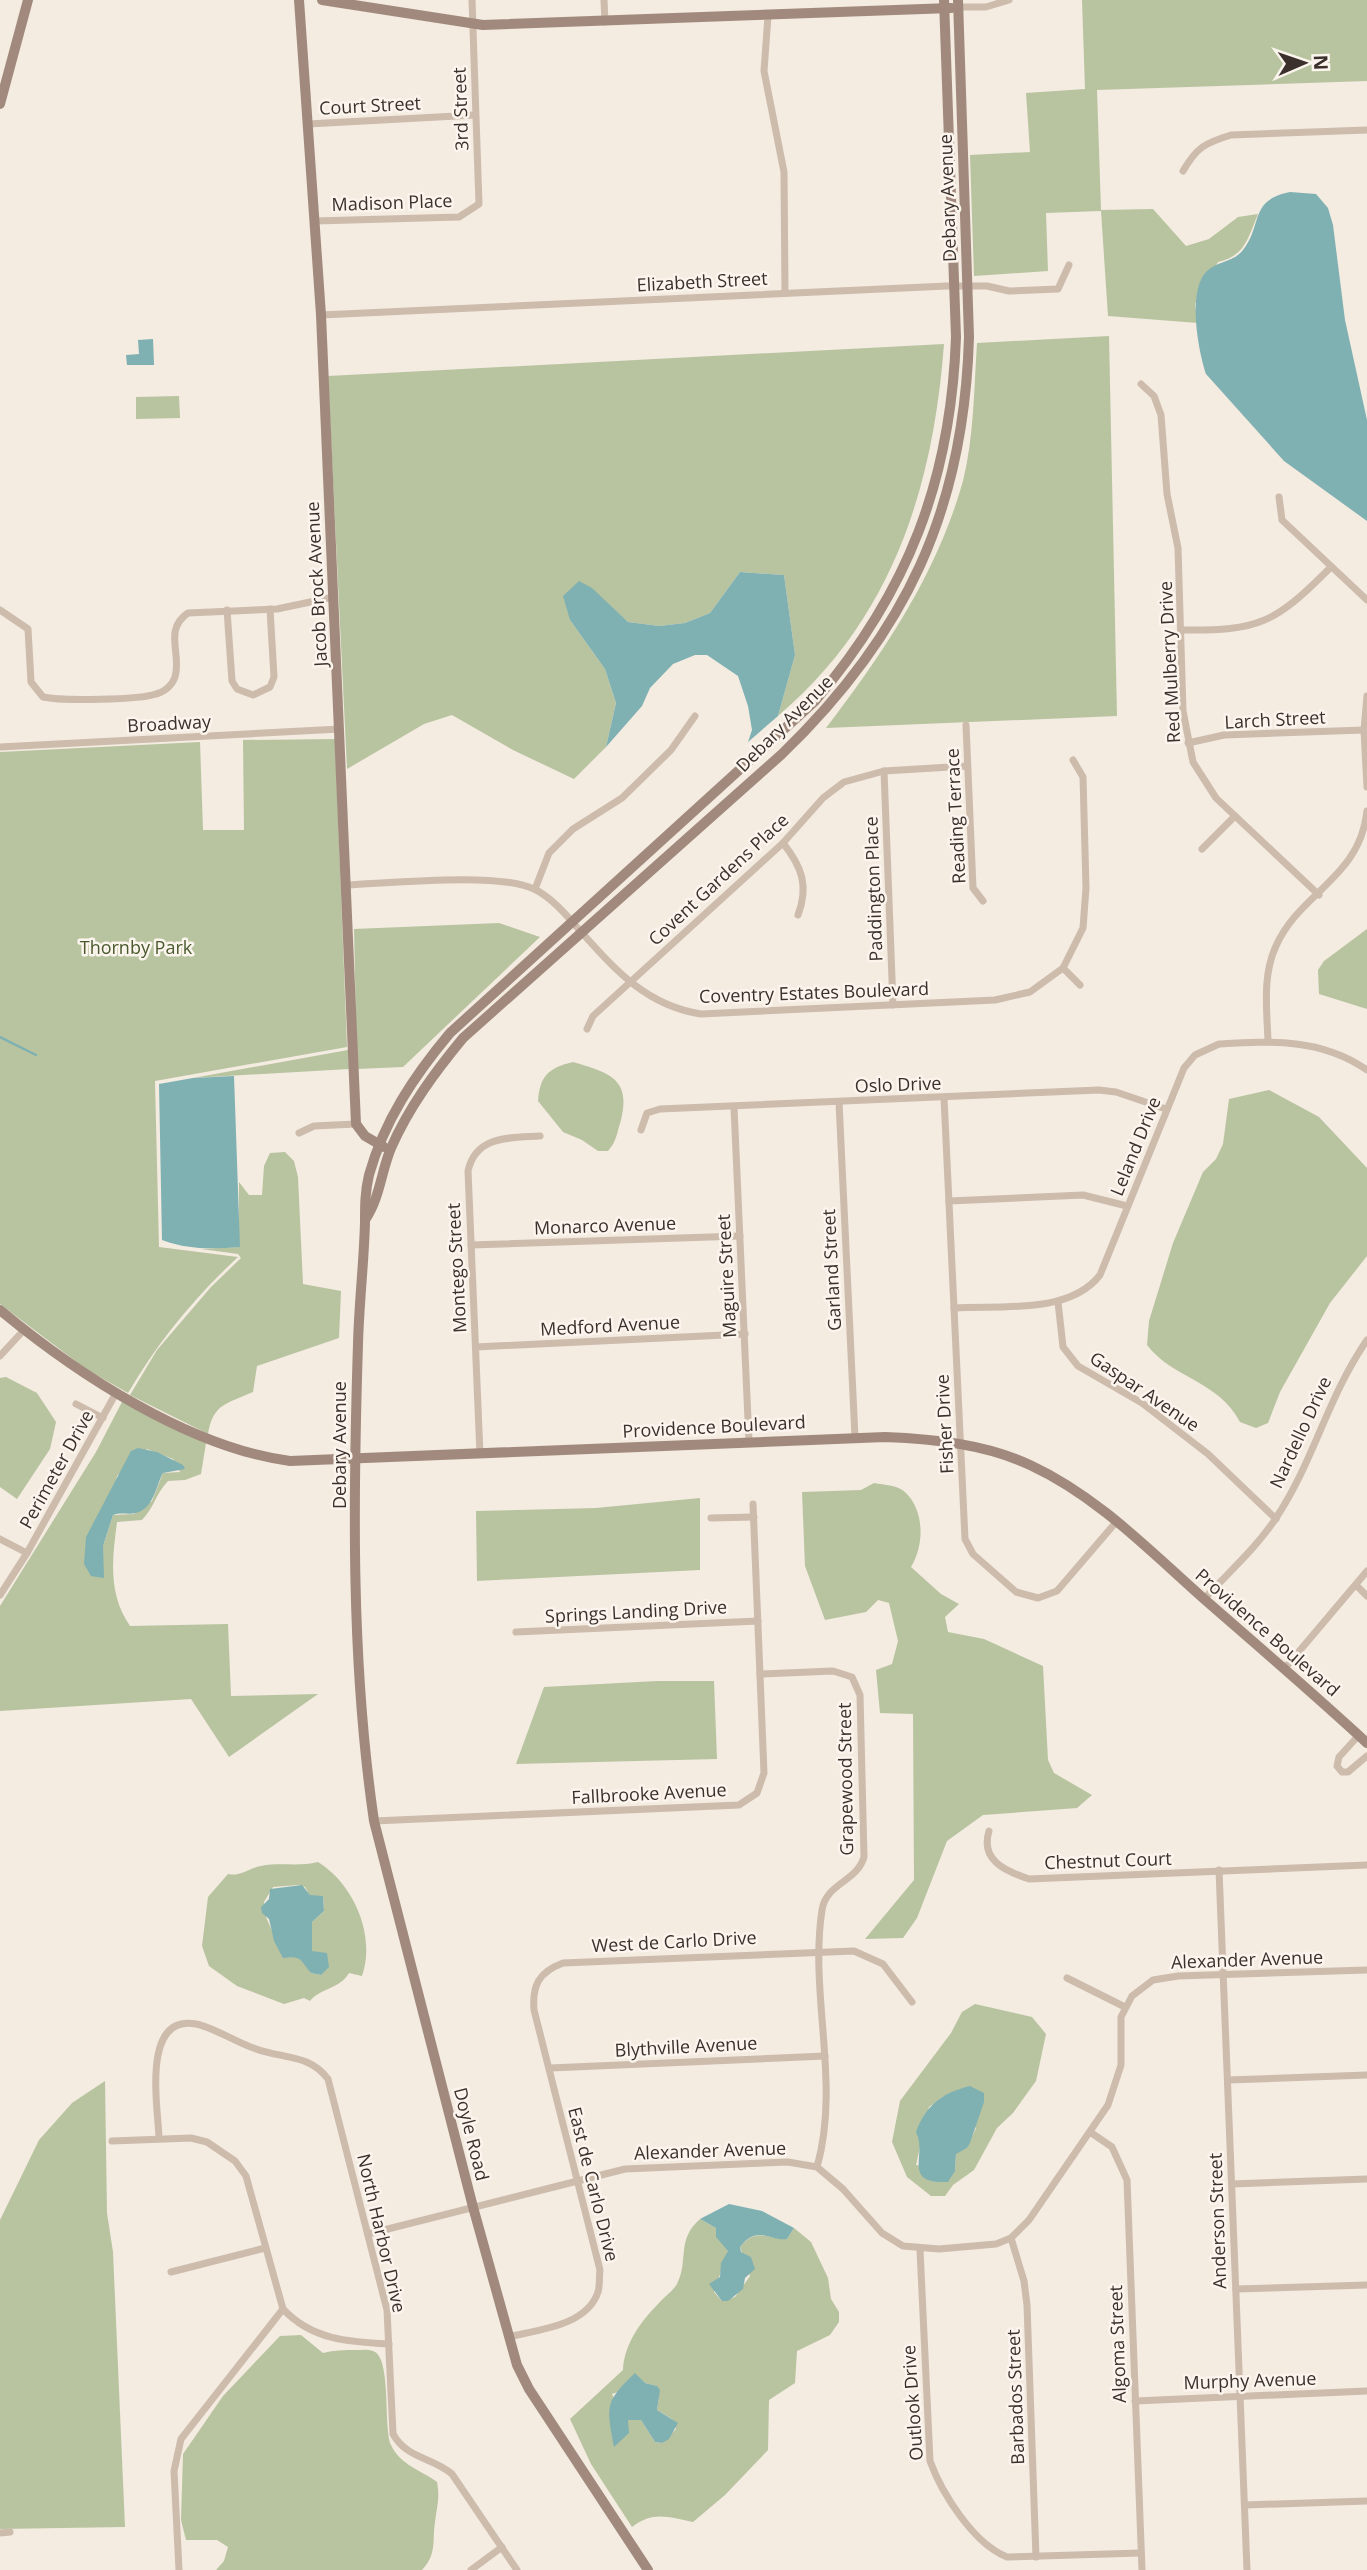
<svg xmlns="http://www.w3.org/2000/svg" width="1367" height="2570" font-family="'Open Sans',sans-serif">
<rect width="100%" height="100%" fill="#f4ebe1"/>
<g fill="#b8c4a0" fill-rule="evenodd">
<path d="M1082 0H1367V81L1097 90 1101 210 1153 209 1186 246 1209 239 1238 217 1258 214C1248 238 1245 256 1218 262L1195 304 1198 323 1108 316 1101 211 1046 213 1048 271 974 276 970 155 1030 152 1026 93 1085 89Z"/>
<path d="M1109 336 1117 716 826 728C884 652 937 574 963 481 974 437 974 388 977 343Z"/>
<path d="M944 344C933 489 892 619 778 716L795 655 784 575 740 572 710 613 685 623 659 626 628 622 612 608 570 620 605 669 616 703 606 747 574 779 513 750 452 715 424 724 347 769 328 376Z"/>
<path d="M179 396 180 418 136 419V397Z"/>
<path d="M335 739 347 1047 155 1081 159 1247 238 1257C194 1298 158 1342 128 1393L86 1369 0 1304V752L200 742 203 830H244L243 740Z"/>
<path d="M499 923 540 937 403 1067 357 1069 354 929Z"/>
<path d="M1367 929V1009L1319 994 1318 970 1324 961Z"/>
<path d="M348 1050 349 1069 193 1078Z"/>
<path d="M573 1062C607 1072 632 1078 621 1120 617 1132 617 1141 608 1151H598L582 1140 563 1132 538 1101C540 1076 548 1068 573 1062Z"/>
<path d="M1269 1090 1319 1117 1367 1168V1256L1330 1303 1280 1392 1268 1423 1256 1428 1240 1422C1218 1380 1173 1379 1147 1345L1149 1321 1173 1243 1203 1172 1216 1159 1223 1144 1229 1099Z"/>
<path d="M285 1152 294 1161 298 1177 303 1284 341 1291 339 1338 257 1366 253 1392C226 1404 213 1404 208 1434L130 1395 157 1350 211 1287 241 1258 238 1254 201 1249 239 1247V1182L249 1195H262L264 1166 270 1153Z"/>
<path d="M6 1377 37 1393 56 1422 50 1449 17 1499 0 1487V1378Z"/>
<path d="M123 1400 206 1443 201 1474 185 1480 168 1481C156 1493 154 1508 142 1520L117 1522C112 1560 108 1594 130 1626L228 1624 231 1696 318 1694 229 1757 191 1699 0 1711V1606L96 1452ZM147 1449 173 1459 180 1472 163 1473 152 1501 134 1514 113 1515 103 1546 117 1476Z"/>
<path d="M874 1483C885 1485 898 1485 906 1493 925 1512 924 1546 911 1567L941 1594 959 1604 945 1617 948 1632 984 1639 1043 1666 1048 1760 1054 1773 1092 1795 1077 1808 983 1815 947 1841 917 1918 903 1938 865 1939 914 1880 913 1714 880 1713 876 1670 892 1664 898 1641 889 1603 878 1600 866 1612 825 1620 805 1566 802 1492 861 1490Z"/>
<path d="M700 1498V1570L477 1581 476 1511 596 1508Z"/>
<path d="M657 1681H714L717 1759 516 1764 544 1687Z"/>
<path d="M318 1862C354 1884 376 1936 362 1976L349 1973C340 1989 320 1988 310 2001L304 1998 284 2004 237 1986 209 1966 202 1946 208 1897 228 1874C240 1877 249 1868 261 1866 280 1862 299 1867 318 1862ZM298 1885 305 1887 310 1896H323L324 1911 312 1922 311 1951 327 1954 321 1975 311 1973C303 1962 299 1953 283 1957L266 1917 264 1902 273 1887Z"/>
<path d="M975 2004 1032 2017 1046 2034 1036 2081 1013 2113 997 2128 974 2170 953 2185 945 2196H931L907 2177 892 2142 900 2101 951 2033 962 2012ZM944 2096 976 2128 967 2148 956 2153 955 2171 916 2165 929 2107Z"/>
<path d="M105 2081 107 2213 113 2252 125 2527 0 2529V2220L39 2140 72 2103Z"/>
<path d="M700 2219 716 2228 728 2251 714 2292 722 2301 735 2297 750 2276 740 2247C757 2226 769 2240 787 2239L794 2228 811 2242 828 2278 831 2299 839 2312V2322L830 2335 797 2351 795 2383 769 2400 768 2450 725 2495 693 2522C668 2517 653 2511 632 2527L591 2464 570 2419 623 2370C624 2345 640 2322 658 2304 663 2298 673 2291 677 2284 689 2260 676 2240 700 2219ZM645 2383 656 2386 659 2396 657 2410 672 2419 676 2429 662 2443 655 2442 641 2420H628V2428L612 2394Z"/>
<path d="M301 2335 323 2353C334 2350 345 2350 356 2350 361 2350 368 2349 373 2351 392 2357 383 2426 391 2445 400 2465 421 2470 437 2482 440 2498 437 2506 435 2522 432 2542 437 2554 422 2570H216L224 2561 228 2547 217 2540H186L181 2520 183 2454 223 2396 280 2336Z"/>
</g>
<g fill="#7fb0b2">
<path d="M1290 192 1316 194 1328 208 1333 225 1345 320 1367 420V521L1284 461 1206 374C1198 350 1187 290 1207 271 1218 261 1234 262 1243 250 1263 224 1249 200 1290 192Z"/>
<path d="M153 339 154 365H127L126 355 139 354 138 340Z"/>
<path d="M740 572 784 575 795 655 778 716 748 742 752 730 748 706 738 676 707 655H695L673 664 650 688 642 706 606 747 616 703 605 669 570 620 563 596 579 581 592 588 628 622 659 626 685 623 710 613Z"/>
<path d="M234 1076 240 1247C212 1249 189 1250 162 1240L159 1084 193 1078Z"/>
<path d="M138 1448 157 1452 183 1465 185 1469 163 1473C155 1488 154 1508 136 1513 128 1515 121 1512 113 1515L103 1546 104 1578 91 1576 84 1564 86 1537 131 1451Z"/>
<path d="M302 1885 310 1895 323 1896 324 1911 312 1922V1951L327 1953 329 1967 321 1975 311 1973C300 1960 302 1955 283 1958L274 1941 269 1919 262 1913 261 1907 269 1899 270 1889Z"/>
<path d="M970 2086 984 2093V2102L970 2143 967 2148 956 2154 955 2171 948 2182C901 2184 928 2155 916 2132 926 2105 942 2093 970 2086Z"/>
<path d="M729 2204 762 2211 794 2228 787 2239C771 2242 758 2224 740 2247L741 2252 751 2257 755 2269 745 2278 743 2289 728 2301H722L709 2284 720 2277 721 2263 728 2251 716 2237V2228L700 2219Z"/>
<path d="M635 2373 645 2383 657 2386 660 2390 657 2410 678 2423 669 2439 662 2443 655 2442 641 2420H628L629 2433 614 2447C607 2405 604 2403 635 2373Z"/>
</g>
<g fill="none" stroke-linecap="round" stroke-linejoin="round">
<path stroke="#7fb0b2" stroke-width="2.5" d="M0 1037 36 1055"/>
<g stroke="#cdbbac" stroke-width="7">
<path d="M604 0 605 22"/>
<path d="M958 7H986L1009 0"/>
<path d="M768 16 764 71 784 172 785 293"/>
<path d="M308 124 475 115"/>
<path d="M1183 171C1197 147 1205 143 1231 135L1367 130"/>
<path d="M315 221 459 217 479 204 472 0"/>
<path d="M321 315 947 286H987L1009 291 1058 289 1069 265"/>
<path d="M1141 384 1154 396 1161 415 1167 494 1178 548 1183 711 1193 762 1216 798 1319 895"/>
<path d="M1279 497 1282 520 1367 600"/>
<path d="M0 610 28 629 31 682 43 697C61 701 139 700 156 694 164 692 172 686 175 677 182 654 163 630 188 613L277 609 334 597"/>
<path d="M227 610 232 681 237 689 253 695 270 687 274 677 270 609"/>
<path d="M1181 630C1260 631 1275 623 1330 568"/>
<path d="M1367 696 1364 730 1367 787"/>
<path d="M966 725 973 888 983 901"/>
<path d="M1188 743 1224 735 1364 730"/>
<path d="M0 747 340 729"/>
<path d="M884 771 893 1005"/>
<path d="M783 843C802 867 809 886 798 915"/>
<path d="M1202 849 1235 816"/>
<path d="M348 885C392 883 498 872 534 889 549 896 564 912 574 924 612 966 643 1005 701 1014L995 1000 1030 992 1063 968 1083 928 1086 888 1083 777 1073 760"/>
<path d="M535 889 549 853 573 829 622 798 671 750 695 716"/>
<path d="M1063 968 1080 985"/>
<path d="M587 1029 593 1016 783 843 823 798 844 782 884 771 967 766"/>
<path d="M1268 1042C1267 1010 1262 976 1276 946 1300 892 1360 878 1367 811"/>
<path d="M944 1098 965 1539 973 1554 1016 1592 1038 1598 1057 1591 1117 1521"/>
<path d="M839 1102 855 1437"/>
<path d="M734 1107 749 1442"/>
<path d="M641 1130 647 1113 660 1109 1099 1090 1116 1092 1166 1109"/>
<path d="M299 1133 314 1126 356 1124"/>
<path d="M949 1201 1083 1195 1127 1206"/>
<path d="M471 1245 740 1236"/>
<path d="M1058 1302 1063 1347 1078 1366 1142 1403 1208 1454 1276 1519"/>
<path d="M954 1308C1000 1305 1069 1315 1100 1275L1184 1068 1195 1055 1219 1044C1272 1041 1321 1038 1367 1070"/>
<path d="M476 1347 745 1334"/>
<path d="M0 1356 24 1330"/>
<path d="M76 1404 103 1418"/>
<path d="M480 1454 468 1171C476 1135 510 1138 540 1136"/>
<path d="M711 1518 754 1517"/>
<path d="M0 1539 27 1553"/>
<path d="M1357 1586 1367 1596"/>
<path d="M0 1595 27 1553 116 1393"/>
<path d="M1204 1599C1228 1573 1257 1547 1276 1518 1314 1461 1327 1398 1367 1340"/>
<path d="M516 1632 758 1621"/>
<path d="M1285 1668 1367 1571"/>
<path d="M760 1674 833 1671 852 1677 860 1695 864 1857C857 1882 826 1883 822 1910 809 1995 841 2083 817 2167"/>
<path d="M1359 1735 1339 1757 1337 1766 1342 1772H1348L1367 1756"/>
<path d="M374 1821 739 1805 757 1793 764 1773 753 1504"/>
<path d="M989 1831C980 1860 1005 1871 1029 1879L1367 1865"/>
<path d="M1219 1870 1247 2570"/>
<path d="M1067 1978 1125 2007"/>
<path d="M550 2068 825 2056"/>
<path d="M1228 2080 1367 2075"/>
<path d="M1090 2132 1112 2147 1127 2180 1142 2570"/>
<path d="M159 2138C158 2107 141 2014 196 2024 213 2027 237 2043 256 2049 284 2059 309 2054 328 2079L387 2310 393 2434C407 2459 432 2457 452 2474L517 2570"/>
<path d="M112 2141 191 2138 207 2142 235 2161 246 2176 283 2309C312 2340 349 2342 389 2344"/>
<path d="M1232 2184 1367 2179"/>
<path d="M368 2234 625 2169 788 2162 817 2167 843 2189 882 2233 903 2246 939 2249 996 2244 1011 2238 1029 2220 1108 2105 1121 2065V2017L1132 1996 1153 1980 1178 1976 1367 1970"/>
<path d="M1011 2238 1024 2281 1027 2305 1036 2557"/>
<path d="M920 2250 930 2461C942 2494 974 2544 1007 2557L1141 2553"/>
<path d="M171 2272 265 2248"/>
<path d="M1236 2289 1367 2285"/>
<path d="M508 2337C537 2330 587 2326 598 2292 600 2286 599 2277 600 2270L534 2010C532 1985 539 1972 563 1963L854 1951 883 1964 912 2002"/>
<path d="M1135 2401 1367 2391"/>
<path d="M1245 2505 1367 2501"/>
<path d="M0 2533 10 2532"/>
<path d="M179 2570 174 2471 181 2439 283 2309"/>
<path d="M471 2570 502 2547"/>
</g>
<g stroke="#a18a7d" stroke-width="10">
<path d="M299 0 321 315 356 1124 365 1136 384 1147"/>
<path d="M322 0 483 25 951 8"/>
<path d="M0 104 28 0"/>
<path d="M365 1220C380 1198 381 1172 391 1148 409 1107 435 1072 463 1038L782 754C906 634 964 510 969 337L958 0"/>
<path d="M0 1310C77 1374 190 1448 290 1461L885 1437C934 1439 985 1444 1030 1465 1097 1496 1149 1550 1203 1598 1258 1646 1313 1693 1367 1743"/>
<path d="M648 2570 529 2389 517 2365 473 2207 374 1821C351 1664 353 1502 358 1344 359 1303 364 1262 365 1222 365 1205 365 1192 369 1175 384 1121 414 1076 450 1033L815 701C908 592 951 480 956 337L944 0"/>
</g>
</g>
<g text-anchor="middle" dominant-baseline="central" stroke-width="5" stroke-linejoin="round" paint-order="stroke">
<g font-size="18" fill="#3b302b" stroke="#fbf5ee">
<text transform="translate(370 105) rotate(-3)">Court Street</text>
<text transform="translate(460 109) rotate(-92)">3rd Street</text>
<text transform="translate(947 198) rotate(-92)">Debary Avenue</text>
<text transform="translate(392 202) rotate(-2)">Madison Place</text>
<text transform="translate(702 281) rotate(-3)">Elizabeth Street</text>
<text transform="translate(316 584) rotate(-93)">Jacob Brock Avenue</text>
<text transform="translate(1169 662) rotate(-93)">Red Mulberry Drive</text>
<text transform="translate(1275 719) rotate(-3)">Larch Street</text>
<text transform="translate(169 723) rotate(-3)">Broadway</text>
<text transform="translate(784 723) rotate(-45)">Debary Avenue</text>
<text transform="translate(955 816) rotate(-93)">Reading Terrace</text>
<text transform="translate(718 879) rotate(-43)">Covent Gardens Place</text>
<text transform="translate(873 889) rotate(-92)">Paddington Place</text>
<text transform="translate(814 992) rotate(-2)">Coventry Estates Boulevard</text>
<text transform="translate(898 1084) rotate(-2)">Oslo Drive</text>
<text transform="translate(1135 1146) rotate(-68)">Leland Drive</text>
<text transform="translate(605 1225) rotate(-2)">Monarco Avenue</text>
<text transform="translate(456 1268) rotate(-93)">Montego Street</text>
<text transform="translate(831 1270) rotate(-93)">Garland Street</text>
<text transform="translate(726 1276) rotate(-93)">Maguire Street</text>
<text transform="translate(610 1325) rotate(-3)">Medford Avenue</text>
<text transform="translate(1145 1391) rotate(34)">Gaspar Avenue</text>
<text transform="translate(944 1424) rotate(-93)">Fisher Drive</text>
<text transform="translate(714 1426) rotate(-3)">Providence Boulevard</text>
<text transform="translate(1300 1432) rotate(-65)">Nardello Drive</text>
<text transform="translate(339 1445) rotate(-90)">Debary Avenue</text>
<text transform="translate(56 1469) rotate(-61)">Perimeter Drive</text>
<text transform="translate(636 1611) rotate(-3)">Springs Landing Drive</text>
<text transform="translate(1268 1632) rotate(41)">Providence Boulevard</text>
<text transform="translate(845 1779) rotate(-91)">Grapewood Street</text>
<text transform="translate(649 1793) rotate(-3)">Fallbrooke Avenue</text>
<text transform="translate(1108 1860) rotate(-2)">Chestnut Court</text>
<text transform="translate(674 1941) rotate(-3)">West de Carlo Drive</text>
<text transform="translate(1247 1959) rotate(-2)">Alexander Avenue</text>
<text transform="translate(686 2046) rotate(-3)">Blythville Avenue</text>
<text transform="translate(472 2134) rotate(76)">Doyle Road</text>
<text transform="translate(710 2150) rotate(-2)">Alexander Avenue</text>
<text transform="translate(594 2184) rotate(76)">East de Carlo Drive</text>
<text transform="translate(1217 2221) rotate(-92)">Anderson Street</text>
<text transform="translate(382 2233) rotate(77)">North Harbor Drive</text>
<text transform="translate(1117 2344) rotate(-92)">Algoma Street</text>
<text transform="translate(1250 2380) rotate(-2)">Murphy Avenue</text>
<text transform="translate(1015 2397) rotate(-92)">Barbados Street</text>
<text transform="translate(912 2403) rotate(-94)">Outlook Drive</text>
</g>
<g font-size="18" fill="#4a5a2e" stroke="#fbf5ee">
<text x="136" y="947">Thornby Park</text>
</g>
</g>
<g transform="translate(1304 63) rotate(88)" stroke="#fbf5ee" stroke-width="5" paint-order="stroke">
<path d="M0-5L12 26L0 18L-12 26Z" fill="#3b302b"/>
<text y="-10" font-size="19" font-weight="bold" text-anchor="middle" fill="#3b302b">N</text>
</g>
</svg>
